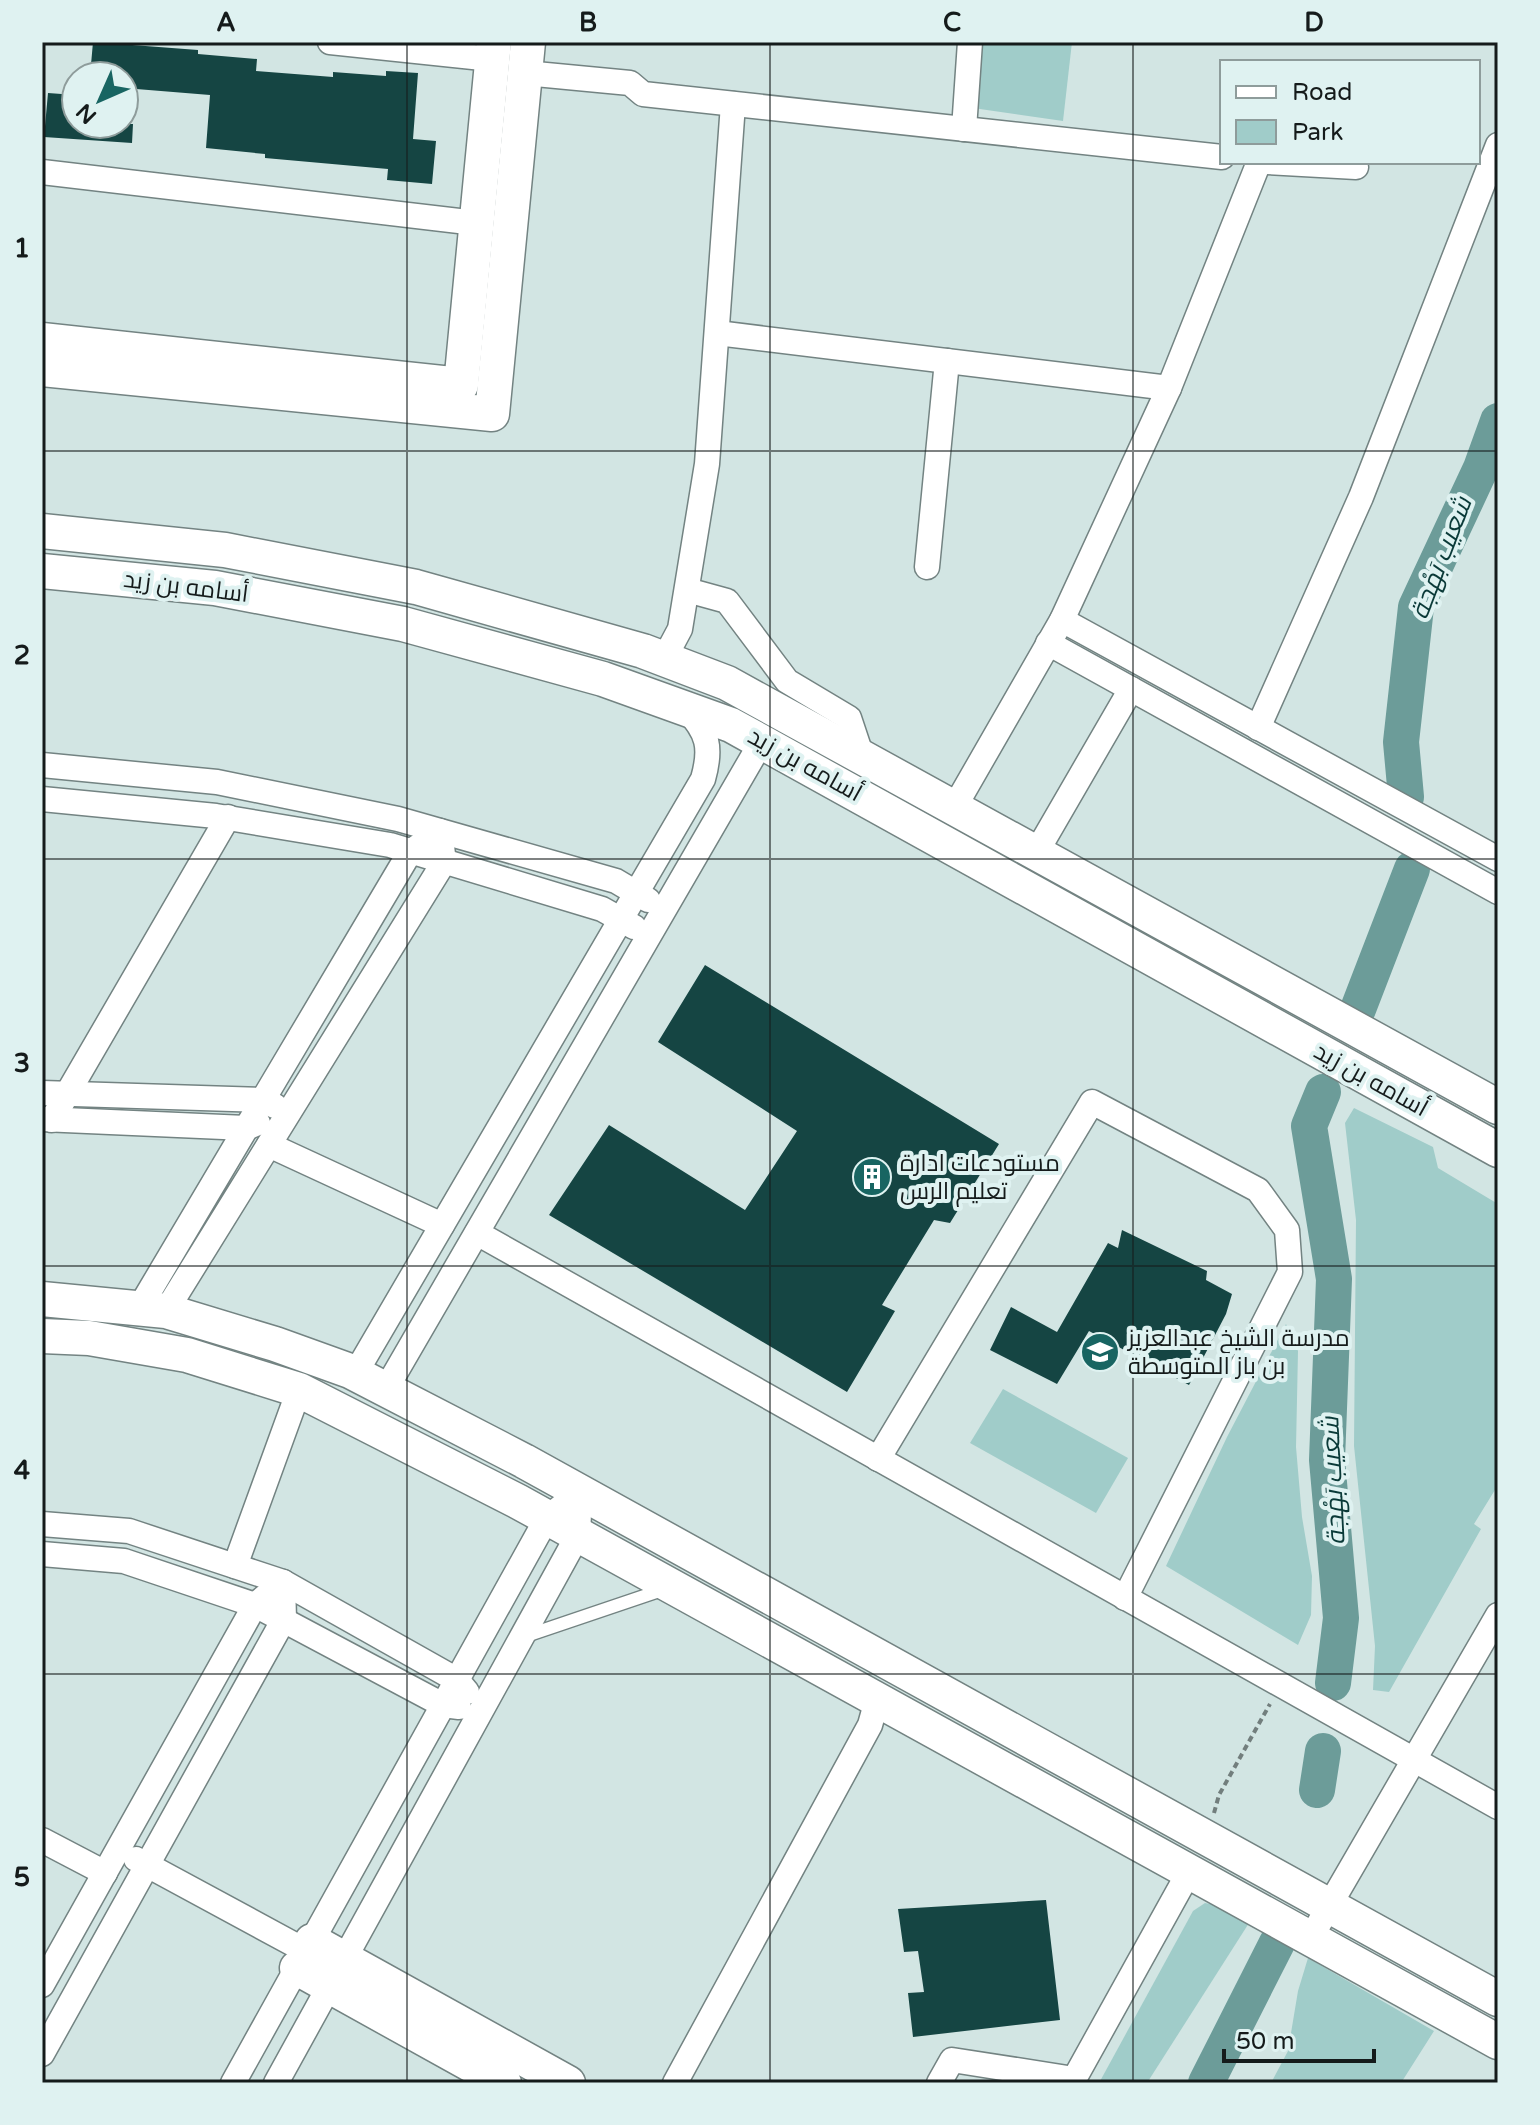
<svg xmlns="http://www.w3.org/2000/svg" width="1540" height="2125" font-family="'Varela Round',Cairo,sans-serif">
<rect width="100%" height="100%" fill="#d2e5e3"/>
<g fill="#a0ccc9">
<path d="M979 42H1072L1063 121 973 108Z"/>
<path d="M1354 1108 1433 1147 1438 1168 1498 1204V1485L1474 1524 1481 1529 1389 1692 1373 1690 1375 1646 1354 1446 1356 1220 1345 1123Z"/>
<path d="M1286 1324 1298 1351 1296 1447 1302 1517 1312 1576 1311 1615 1298 1645 1166 1566 1227 1437Z"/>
<path d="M1003 1389 1128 1458 1096 1513 970 1443Z"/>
<path d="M1205 1903 1215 1905 1249 1923 1147 2083H1099L1193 1911Z"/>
<path d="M1308 1958 1434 2031 1401 2083H1271L1288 2051 1298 1991Z"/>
</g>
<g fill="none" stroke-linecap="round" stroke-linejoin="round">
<g stroke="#6c9c99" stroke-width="36">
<path d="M1406 797 1401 742 1416 607 1481 468 1498 421"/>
<path d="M1358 1009 1412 869"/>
<path d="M1323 1092 1309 1126 1334 1279 1327 1460 1341 1618 1333 1683"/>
<path d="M1317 1790 1323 1751"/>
<path d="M1206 2083 1277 1943"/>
</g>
</g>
<g fill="#154543">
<path d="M93 42 198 50V54L257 59 256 71 333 77V72L386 76V71L418 73 413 139 436 141 432 184 387 180 388 169 265 158V154L206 148 210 95 124 88V76H90Z"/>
<path d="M48 93 75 95 73 124H133L132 143 44 137Z"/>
<path d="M705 965 999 1144 950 1223 934 1220 882 1305 895 1311 847 1392 549 1215 609 1125 745 1210 797 1131 658 1042Z"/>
<path d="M1122 1230 1207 1271 1206 1280 1232 1294 1226 1314 1189 1385 1089 1331 1057 1384 990 1350 1011 1307 1057 1332 1108 1243 1118 1248Z"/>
<path d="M1046 1900 1060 2020 913 2037 908 1993 924 1992 918 1951 904 1952 898 1909Z"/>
</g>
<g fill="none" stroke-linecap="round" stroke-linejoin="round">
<g stroke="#738382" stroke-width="15">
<path id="lane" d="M523 1637 665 1589"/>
</g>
<g stroke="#738382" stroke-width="27">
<g id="street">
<path d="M330 42 492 59"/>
<path d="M525 73 630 83 643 94 1222 157"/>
<path d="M964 129 970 42"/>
<path d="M1267 162 1356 167"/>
<path d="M42 172 476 223"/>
<path d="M717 333 1169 388"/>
<path d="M927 567 947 361"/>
<path d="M687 590 727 601 787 681 849 718 862 757"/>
<path d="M1062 620 1498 859"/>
<path d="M1048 643 1498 892"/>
<path d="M664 659 680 629 707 464 733 104"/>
<path d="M1258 728 1361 497 1498 145"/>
<path d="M42 765 217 782 398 819 616 881 648 900"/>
<path d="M42 799 216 816 390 845 602 909 634 927"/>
<path d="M954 808 1062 620 1169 388 1259 162"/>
<path d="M1036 853 1131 689"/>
<path d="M42 1093 262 1100 275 1106"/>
<path d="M42 1119 246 1128 258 1123"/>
<path d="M52 1120 228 817"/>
<path d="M269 1145 442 1225"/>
<path d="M477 1233 1498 1807"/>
<path d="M140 1307 410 852 440 831 444 862 166 1311"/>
<path d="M355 1374 703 779C712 747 708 733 686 709"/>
<path d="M386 1389 762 741"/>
<path d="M878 1459 1092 1102 1258 1190 1287 1230 1290 1272 1125 1598"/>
<path d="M42 1524 129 1531 283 1582 457 1680 467 1692"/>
<path d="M42 1554 124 1561 255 1605 443 1705 459 1707"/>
<path d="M235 1566 299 1390"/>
<path d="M42 1840 105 1873"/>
<path d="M136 1859 306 1951"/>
<path d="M1310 1939 1498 1615"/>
<path d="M42 1985 255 1605 283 1582 284 1619 42 2054"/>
<path d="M233 2083 547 1518 580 1492 578 1535 276 2083"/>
<path d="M675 2083 870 1725 877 1700"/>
<path d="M939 2083 952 2060 1074 2079"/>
<path d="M1072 2083 1189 1872"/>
</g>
</g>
<g stroke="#738382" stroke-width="37">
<g id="secondary">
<path d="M42 340 461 385 494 42"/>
<path d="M42 369 492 414 528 42"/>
<path d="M42 531 225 550 416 587 643 651 727 683 1498 1107"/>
<path d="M42 571 215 588 403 624 603 679 731 725 1498 1150"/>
<path d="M42 1299 166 1311 275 1344 350 1371 524 1461 1498 1999"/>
<path d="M42 1336 89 1338 187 1355 299 1390 517 1501 1498 2042"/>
<path d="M312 1941 568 2083"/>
<path d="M297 1968 504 2083"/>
</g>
</g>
<path stroke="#727e7d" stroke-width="4" stroke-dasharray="6 4" stroke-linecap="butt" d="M1214 1813 1219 1795 1270 1704"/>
<use href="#lane" stroke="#fff" stroke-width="12"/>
<use href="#street" stroke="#fff" stroke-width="24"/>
<use href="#secondary" stroke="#fff" stroke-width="34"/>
</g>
<path fill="none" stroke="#151b1b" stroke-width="2" stroke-opacity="0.55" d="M407 42V2083M770 42V2083M1133 42V2083M42 451H1498M42 859H1498M42 1266H1498M42 1674H1498"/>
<defs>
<g id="building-disc" transform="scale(2)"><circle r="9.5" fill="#186562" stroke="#dff2f1"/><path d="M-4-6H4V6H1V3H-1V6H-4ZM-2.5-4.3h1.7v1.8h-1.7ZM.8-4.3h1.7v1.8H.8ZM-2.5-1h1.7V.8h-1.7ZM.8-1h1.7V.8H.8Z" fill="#fff"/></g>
<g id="school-disc" transform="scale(2)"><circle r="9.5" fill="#186562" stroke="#dff2f1"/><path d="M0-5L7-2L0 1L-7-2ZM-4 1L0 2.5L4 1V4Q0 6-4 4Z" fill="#fff"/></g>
</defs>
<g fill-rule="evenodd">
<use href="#building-disc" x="872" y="1177"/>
<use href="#school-disc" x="1100" y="1352"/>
</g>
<g text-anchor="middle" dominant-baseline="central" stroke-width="8" stroke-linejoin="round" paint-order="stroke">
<g font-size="24" fill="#151b1b" stroke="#dff2f1">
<text transform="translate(186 587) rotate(7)">أسامه بن زيد</text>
<text transform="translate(805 765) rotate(29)">أسامه بن زيد</text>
<text transform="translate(1371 1080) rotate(29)">أسامه بن زيد</text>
</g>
<g font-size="24" fill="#151b1b" stroke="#dff2f1" text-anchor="start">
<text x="900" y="1163">مستودعات ادارة<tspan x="900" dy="28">تعليم الرس</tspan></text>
<text x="1128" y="1338">مدرسة الشيخ عبدالعزيز<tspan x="1128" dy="28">بن باز المتوسطة</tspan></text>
</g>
<g font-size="26" font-style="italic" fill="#0a3a38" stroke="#dff2f1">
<text transform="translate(1441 558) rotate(-69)">شعيب بَهْجة</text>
<text transform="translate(1333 1481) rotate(-93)">شعيب بَهْجة</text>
</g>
</g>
<rect width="1540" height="2125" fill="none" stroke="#dff2f1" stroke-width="88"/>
<rect x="1220" y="60" width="260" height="104" fill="#dff2f1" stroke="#8e9c9b" stroke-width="2"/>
<rect x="1236" y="86" width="40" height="12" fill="#ffffff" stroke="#8e9c9b" stroke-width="2"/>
<text x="1292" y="100" font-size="24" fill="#151b1b">Road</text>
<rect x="1236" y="120" width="40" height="24" fill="#a0ccc9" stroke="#8e9c9b" stroke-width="2"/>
<text x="1292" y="140" font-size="24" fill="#151b1b">Park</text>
<g transform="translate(100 100) rotate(225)"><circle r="38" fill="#dff2f1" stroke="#8e9c9b" stroke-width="2"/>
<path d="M0-6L14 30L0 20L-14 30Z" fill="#186562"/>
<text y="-12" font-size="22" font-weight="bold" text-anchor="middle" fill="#151b1b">N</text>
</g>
<path d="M1224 2049v12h150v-12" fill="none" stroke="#151b1b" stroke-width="4"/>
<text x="1236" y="2049" font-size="24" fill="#151b1b" stroke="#dff2f1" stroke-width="6" paint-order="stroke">50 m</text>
<rect x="44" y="44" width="1452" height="2037" fill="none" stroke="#151b1b" stroke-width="3"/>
<g font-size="26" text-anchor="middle" font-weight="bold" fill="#151b1b">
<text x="226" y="31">A</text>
<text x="588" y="31">B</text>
<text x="952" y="31">C</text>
<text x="1314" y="31">D</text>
<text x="22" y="257">1</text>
<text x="22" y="664">2</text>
<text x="22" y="1072">3</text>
<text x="22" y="1479">4</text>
<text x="22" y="1886">5</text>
</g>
</svg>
